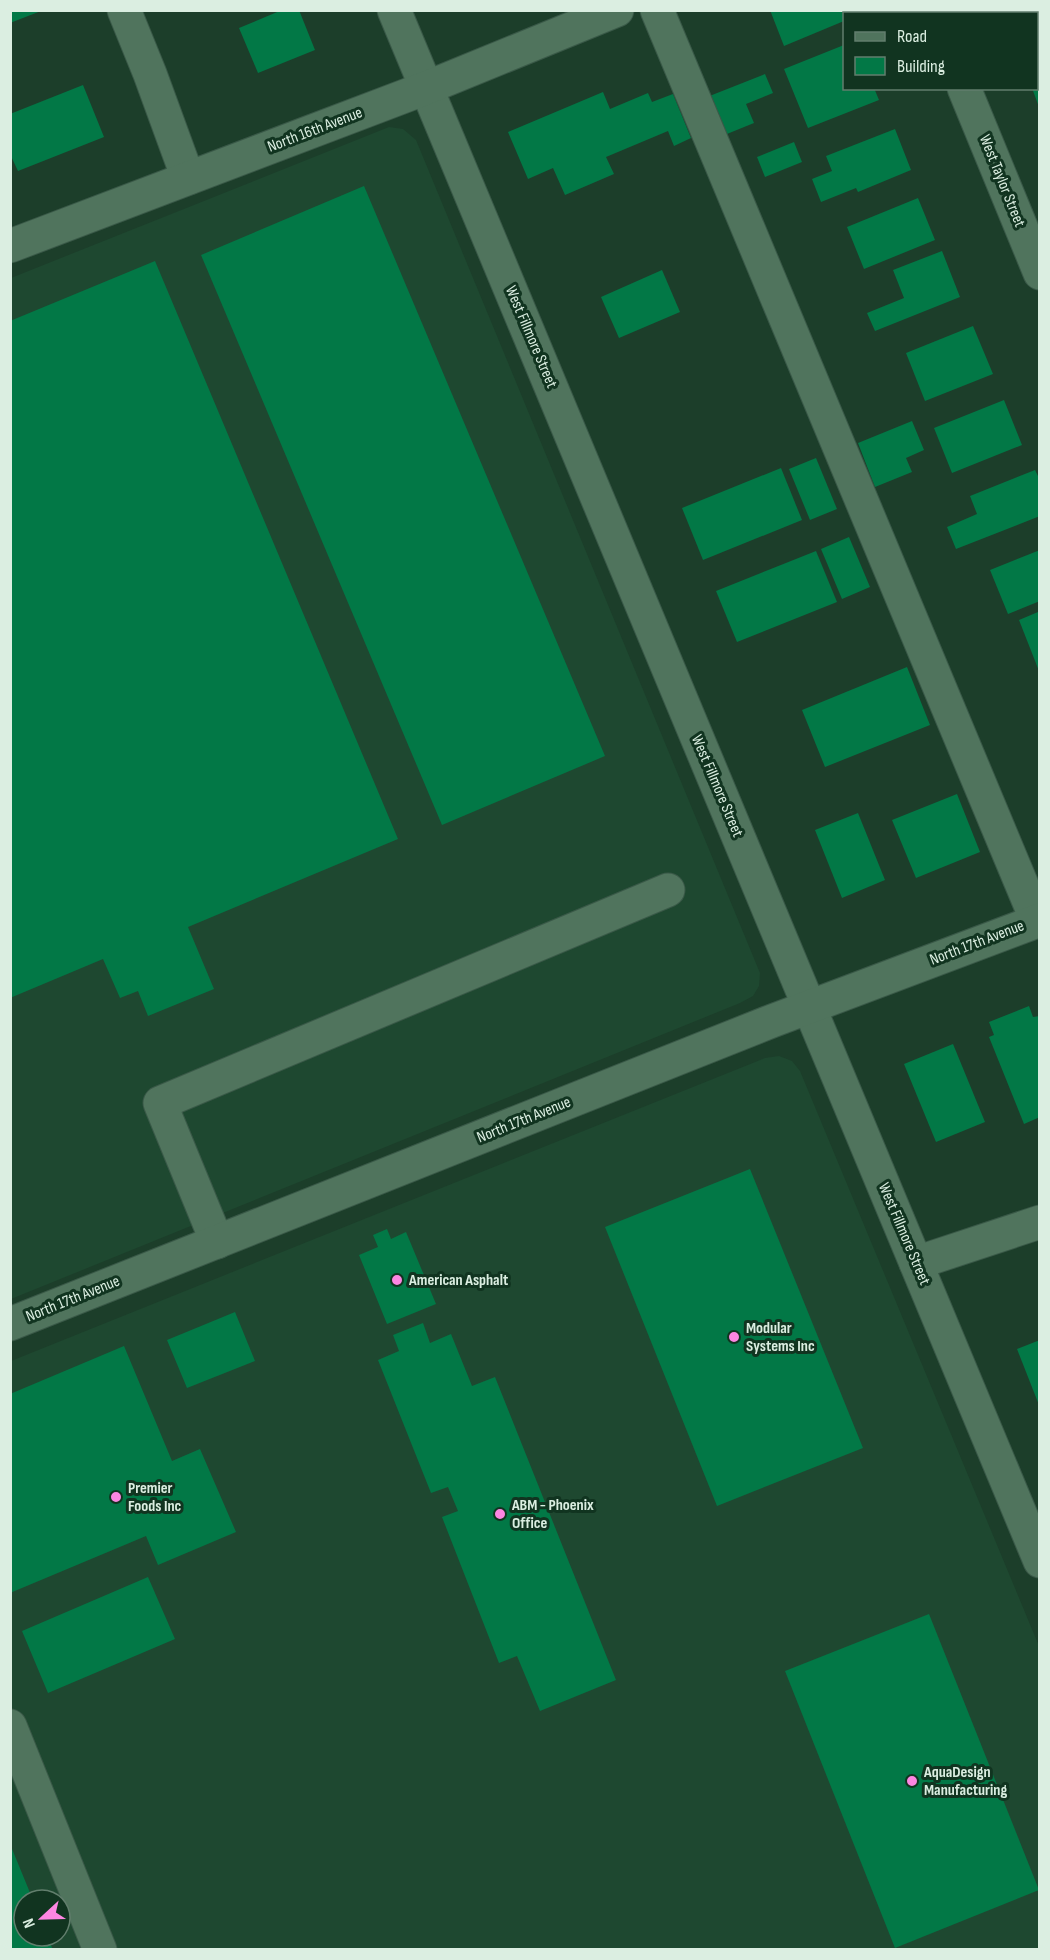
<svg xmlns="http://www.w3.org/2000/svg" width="1050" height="1960" font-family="'Sofia Sans Condensed',sans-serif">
<rect width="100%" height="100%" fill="#1c3e2a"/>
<g fill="#1e4830" fill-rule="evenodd">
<path d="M389 127 403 129 416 140 760 973 759 986 753 996 740 1003 11 1299V278Z"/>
<path d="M779 1056 792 1061 800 1071 1039 1646V1949L11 1950V1361L765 1058ZM24 1900H60V1936H24Z"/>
</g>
<g fill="#027846">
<path d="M10 10H41V11L10 23Z"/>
<path d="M282 10H299L315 50 258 73 239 28Z"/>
<path d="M770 10H842L844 21 784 46Z"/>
<path d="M1000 10H1040V36L1036 37V14H1002Z"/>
<path d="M844 45V88H874L879 100 808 128 784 69Z"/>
<path d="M1040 68V107H1039L1032 88H1036V69Z"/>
<path d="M765 74 773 93 746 104 754 123 722 136 707 97Z"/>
<path d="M83 85 104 137 18 171 10 154V114Z"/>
<path d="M603 92 610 109 648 93 652 102 673 94 691 138 674 146 668 131 606 157 614 174 565 195 553 168 528 179 508 132Z"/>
<path d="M895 129 911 170 858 192 856 188 821 202 812 179 832 171 826 156Z"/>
<path d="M794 142 802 162 765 177 757 157Z"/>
<path d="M364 186 605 756 442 825 201 255Z"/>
<path d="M918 198 935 240 864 269 847 227Z"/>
<path d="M942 251 960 297 875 331 867 313 904 298 893 270Z"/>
<path d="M155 261 398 839 188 927 214 989 148 1016 138 991 120 998 103 959 10 998V321Z"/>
<path d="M662 270 680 312 619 338 601 297Z"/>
<path d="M973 326 993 374 925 401 906 353Z"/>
<path d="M1004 400 1022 445 952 473 934 428Z"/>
<path d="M912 421 924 450 906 458 912 472 875 487 858 443Z"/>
<path d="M816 458 837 509 810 520 789 469Z"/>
<path d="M781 468 802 520 703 560 682 508Z"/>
<path d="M1035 470 1040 480V516L956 549 947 527 977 514 970 496Z"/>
<path d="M849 537 870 587 842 599 821 549Z"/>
<path d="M1040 550V601L1008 614 990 570Z"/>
<path d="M816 551 837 602 737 642 716 591Z"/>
<path d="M1038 612 1040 616 1039 671 1019 620Z"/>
<path d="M907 667 930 725 825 767 802 710Z"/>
<path d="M957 794 980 852 916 878 892 820Z"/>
<path d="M858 813 885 880 842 898 815 830Z"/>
<path d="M1029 1006 1033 1017 1040 1016V1117L1024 1124 989 1037 994 1035 989 1022Z"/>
<path d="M953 1044 985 1122 936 1142 904 1064Z"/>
<path d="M750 1169 863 1448 717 1506 605 1227Z"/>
<path d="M387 1229 391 1239 406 1232 436 1304 387 1324 359 1255 378 1247 373 1235Z"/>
<path d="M235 1312 255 1361 187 1388 167 1340Z"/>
<path d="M423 1323 430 1343 451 1334 472 1386 495 1377 616 1680 540 1711 517 1656 499 1663 442 1517 458 1511 448 1487 431 1493 378 1360 399 1351 393 1335Z"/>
<path d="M1040 1340V1404L1039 1405 1017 1349Z"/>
<path d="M124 1346 172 1461 200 1449 236 1532 158 1565 146 1536 10 1593V1394Z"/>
<path d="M148 1577 175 1639 48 1693 22 1631Z"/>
<path d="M929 1614 1039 1890 895 1948 785 1671Z"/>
<path d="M10 1844 33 1900H24V1936H47L53 1950H10Z"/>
</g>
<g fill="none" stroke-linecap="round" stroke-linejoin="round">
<g stroke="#3a5948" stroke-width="35">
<g id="minor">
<path d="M124 10 150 74 188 178"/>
<path d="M394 10 1040 1561"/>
<path d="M657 10 1037 921"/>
<path d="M932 10 933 14"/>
<path d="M964 88 1040 273"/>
<path d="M10 246 426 88 617 10"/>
<path d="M217 1242 160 1103 668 890"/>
<path d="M916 1263 1040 1222"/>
<path d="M10 1324 772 1021 1040 920"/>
<path d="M10 1726 100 1950"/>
</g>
</g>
<use href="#minor" stroke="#50745d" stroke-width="33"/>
</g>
<g fill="#fd86e2" stroke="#113420" stroke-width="2">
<circle cx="397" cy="1280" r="6"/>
<circle cx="734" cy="1337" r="6"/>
<circle cx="116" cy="1497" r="6"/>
<circle cx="500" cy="1514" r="6"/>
<circle cx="912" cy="1781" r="6"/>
</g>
<g text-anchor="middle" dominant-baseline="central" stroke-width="6" stroke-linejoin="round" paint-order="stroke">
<g font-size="16" fill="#dbeee1" stroke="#113420">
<text transform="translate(315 130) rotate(-21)">North 16th Avenue</text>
<text transform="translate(1002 181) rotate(68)">West Taylor Street</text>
<text transform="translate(531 337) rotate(67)">West Fillmore Street</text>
<text transform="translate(717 786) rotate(67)">West Fillmore Street</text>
<text transform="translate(977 943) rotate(-21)">North 17th Avenue</text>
<text transform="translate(524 1120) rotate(-22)">North 17th Avenue</text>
<text transform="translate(904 1234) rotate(67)">West Fillmore Street</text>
<text transform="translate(73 1299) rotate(-22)">North 17th Avenue</text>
</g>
<g font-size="16" font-weight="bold" fill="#dbeee1" stroke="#113420" text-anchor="start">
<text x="409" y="1280">American Asphalt</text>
<text x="746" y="1328">Modular<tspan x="746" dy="18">Systems Inc</tspan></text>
<text x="128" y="1488">Premier<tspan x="128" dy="18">Foods Inc</tspan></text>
<text x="512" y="1505">ABM - Phoenix<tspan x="512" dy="18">Office</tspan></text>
<text x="924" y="1772">AquaDesign<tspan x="924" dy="18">Manufacturing</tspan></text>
</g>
</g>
<rect width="1050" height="1960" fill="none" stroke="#dbeee1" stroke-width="24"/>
<rect x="843" y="12" width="195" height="78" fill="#113420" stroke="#627e6d" stroke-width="1.5"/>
<rect x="855" y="32" width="30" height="9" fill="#50745d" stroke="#627e6d" stroke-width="1.5"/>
<text x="897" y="42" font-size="18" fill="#dbeee1">Road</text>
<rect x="855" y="57" width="30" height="18" fill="#027846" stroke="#627e6d" stroke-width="1.5"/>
<text x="897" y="72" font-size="18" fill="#dbeee1">Building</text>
<g transform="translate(42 1918) rotate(248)"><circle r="28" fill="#113420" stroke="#627e6d" stroke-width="1.5"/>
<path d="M0-4.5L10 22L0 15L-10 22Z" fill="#fd86e2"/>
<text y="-9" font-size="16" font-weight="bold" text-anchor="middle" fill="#dbeee1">N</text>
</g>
</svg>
